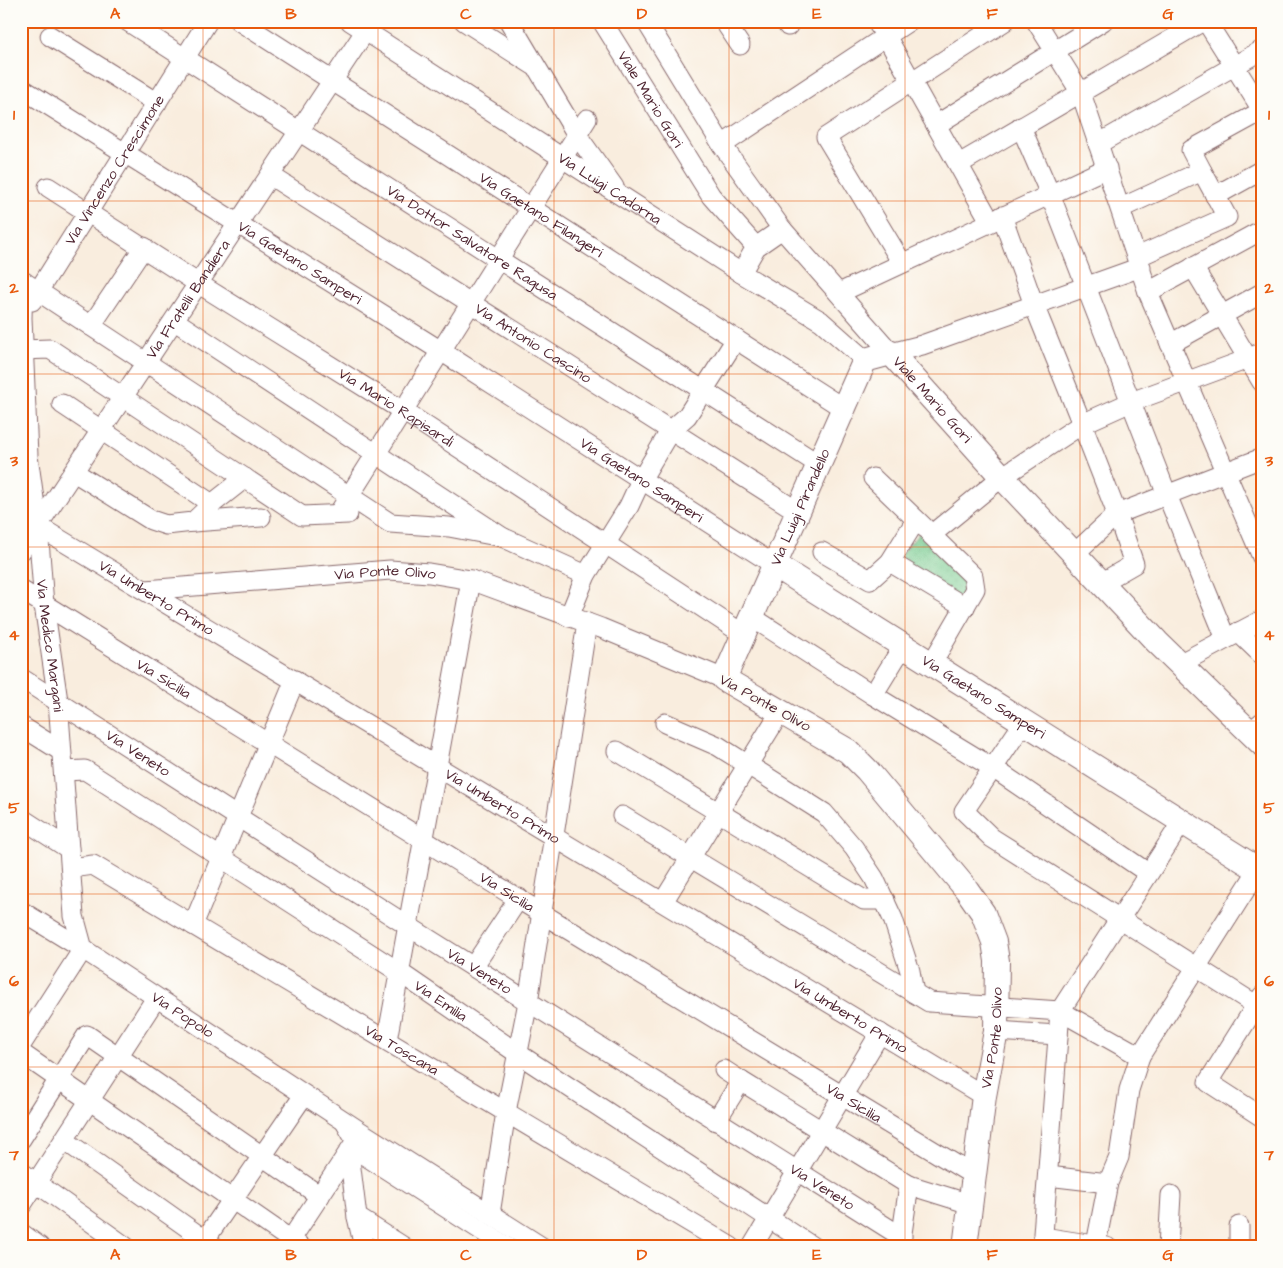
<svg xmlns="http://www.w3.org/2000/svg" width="1283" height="1268" font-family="'Architects Daughter',sans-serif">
<defs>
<pattern id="garden-dots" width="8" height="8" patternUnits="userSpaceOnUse" patternTransform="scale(1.25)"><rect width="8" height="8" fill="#75ca8e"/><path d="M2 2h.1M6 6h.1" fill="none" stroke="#67ad7b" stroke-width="1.8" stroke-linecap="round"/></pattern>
</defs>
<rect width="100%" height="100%" fill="#fdfcf7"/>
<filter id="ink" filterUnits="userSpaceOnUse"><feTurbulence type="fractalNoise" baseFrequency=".02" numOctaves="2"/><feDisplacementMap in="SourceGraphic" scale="10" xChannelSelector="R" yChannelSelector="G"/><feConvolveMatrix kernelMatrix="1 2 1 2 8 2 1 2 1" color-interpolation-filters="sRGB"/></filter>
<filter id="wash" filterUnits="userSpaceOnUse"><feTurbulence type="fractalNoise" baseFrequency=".0096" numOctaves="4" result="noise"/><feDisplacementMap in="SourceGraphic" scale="20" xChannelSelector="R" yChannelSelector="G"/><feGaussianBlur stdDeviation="1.12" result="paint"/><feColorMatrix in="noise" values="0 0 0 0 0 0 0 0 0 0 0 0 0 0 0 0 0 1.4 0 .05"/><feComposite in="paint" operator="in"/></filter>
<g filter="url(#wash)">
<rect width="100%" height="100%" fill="#f9edde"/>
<path fill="url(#garden-dots)" stroke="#60745c" d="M919 533 964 578 965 588 959 598 903 563 901 554Z"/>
</g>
<g filter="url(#ink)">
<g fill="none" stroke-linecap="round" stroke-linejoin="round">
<g stroke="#87676a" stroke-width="21">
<g id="minor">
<path id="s1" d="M127 21 818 464"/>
<path id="s2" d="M239 21 843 408"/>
<path id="s3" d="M350 21 741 273 821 321 865 360"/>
<path d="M464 21 533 65"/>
<path d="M509 21 577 135 614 187"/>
<path id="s4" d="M602 21 711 196 756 247"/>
<path d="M646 21 722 145 782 229 891 353 922 345 1141 267"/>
<path d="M724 21 740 45"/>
<path d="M785 21 788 26"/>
<path d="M876 21 886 36 990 221"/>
<path d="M1036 21 1081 93 1148 292 1262 557"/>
<path d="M1206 21 1262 110"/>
<path d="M50 36 157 103"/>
<path id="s5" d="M21 88 441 351 773 564"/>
<path d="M936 125 1103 21"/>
<path d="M1021 127 1050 194 1167 495 1226 639"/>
<path d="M1098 144 1262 50"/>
<path d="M722 145 909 21"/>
<path d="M959 164 1203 21"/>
<path d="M1202 171 1191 150 1262 111"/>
<path id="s6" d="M271 176 797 511"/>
<path id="s7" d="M48 187 199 284 403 411 743 634"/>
<path d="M1215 196 1262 170"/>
<path d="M1121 208 1202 171 1227 217 1137 257"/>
<path d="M1002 216 1034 305 1082 424 1117 514 1134 564 1101 583"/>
<path d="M902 263 826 137 1005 21"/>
<path d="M1193 267 1262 382"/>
<path d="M741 273 756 247 782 229"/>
<path d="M21 280 390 523 449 527 502 537"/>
<path id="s8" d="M23 281 22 318 28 456 38 527 44 605 58 701 74 916 83 949"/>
<path d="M1148 292 1262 230"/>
<path d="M839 293 1107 168"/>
<path id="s9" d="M32 301 208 21"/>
<path d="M175 321 502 537 586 575"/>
<path d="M91 326 144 247"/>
<path d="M1170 344 1262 293"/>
<path d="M21 350 50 349 302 516 348 514"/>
<path d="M62 404 212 504"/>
<path d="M74 472 151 520 166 525 193 522 212 504 245 478"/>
<path d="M873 478 925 528"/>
<path d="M338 514 587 119"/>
<path id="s10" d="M21 516 984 1096"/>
<path d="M193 522 261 517"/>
<path id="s11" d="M21 551 372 21"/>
<path d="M822 552 870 580 890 562 916 520"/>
<path d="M1074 554 1117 514 1262 458"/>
<path d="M890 562 965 607"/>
<path id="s12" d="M21 590 541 913 973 1175"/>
<path id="s13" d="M146 590 390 570 429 573 471 580 601 628 724 679"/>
<path d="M750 616 873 695 993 768 1148 873"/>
<path d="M569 617 586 575 629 506 641 480 670 431 687 416 736 339"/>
<path d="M1238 632 1262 655"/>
<path d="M932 663 975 589 973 576 931 535 1002 477 1082 424 1131 402 1248 359 1262 352"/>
<path d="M1179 664 1262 620"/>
<path id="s14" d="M21 678 408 926 902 1237"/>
<path d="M873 695 903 646"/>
<path d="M1024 722 964 811 992 838 1256 1005"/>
<path d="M665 723 718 746 824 813 854 848 874 878 893 919 910 971 914 993"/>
<path d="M21 726 61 751"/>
<path d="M1250 732 1262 722"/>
<path d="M617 751 864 900H885"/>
<path id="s15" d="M64 771 85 770 399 972 517 1053 813 1247"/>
<path d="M622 816 929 1002 1060 1011 1140 1056"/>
<path d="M21 818 69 849"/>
<path id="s16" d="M71 868 93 865 731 1247"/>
<path d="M663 902 781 711"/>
<path id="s17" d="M21 911 83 949 361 1132 542 1247"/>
<path d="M193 925 295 680"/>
<path d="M473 967 519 898"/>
<path d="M1262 996 1208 1082 1262 1117"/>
<path d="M996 1031 1058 1035"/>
<path d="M387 1040 471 580"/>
<path d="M21 1045 83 949"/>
<path d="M21 1053 301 1247"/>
<path d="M724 1070 741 1081"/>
<path d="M716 1121 741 1081 909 1185 970 1204"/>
<path d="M346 1124 364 1155 507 1247"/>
<path d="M21 1139 87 1035 320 1196"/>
<path d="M64 1140 215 1247"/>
<path d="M349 1152 357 1217 364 1247"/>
<path d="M21 1172 126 1247"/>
<path d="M1048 1176 1108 1183"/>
<path d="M21 1206 156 998"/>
<path d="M490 1214 506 1112 528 1002 587 623"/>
<path d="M357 1217 404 1247"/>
<path d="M21 1233 40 1247"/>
<path d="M1043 1237 1107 1247"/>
<path d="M1096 1244 1108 1183 1119 1157 1129 1090 1140 1056 1258 870"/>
<path d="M200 1247 304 1095"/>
<path d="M286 1247 361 1133"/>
<path d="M752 1247 880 1033"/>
<path d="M900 1247 909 1185"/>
<path d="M1042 1247 1060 1011 1182 822"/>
<path d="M1168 1247 1171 1195"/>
<path d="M1239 1247V1226"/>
</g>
</g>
<g stroke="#87676a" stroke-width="26">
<g id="major">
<path id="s18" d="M773 564 1262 872"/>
<path id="s19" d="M965 1247 984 1096 996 1031 997 961 994 942 983 913 967 890 867 770 848 751 724 679 865 360 891 353 1002 477 1157 642 1262 744"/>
</g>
</g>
<use href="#minor" stroke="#fff" stroke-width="19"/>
<use href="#major" stroke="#fff" stroke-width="24"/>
</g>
</g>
<path fill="none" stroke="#e8590c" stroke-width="1" stroke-opacity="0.55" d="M203 21V1247M378 21V1247M554 21V1247M729 21V1247M905 21V1247M1080 21V1247M21 201H1262M21 374H1262M21 547H1262M21 721H1262M21 894H1262M21 1067H1262"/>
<g text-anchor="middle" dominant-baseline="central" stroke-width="4.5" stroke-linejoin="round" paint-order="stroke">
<g font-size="15" fill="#4a1f2b" stroke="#fdfcf7">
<text stroke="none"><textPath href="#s4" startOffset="92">Viale Mario Gori</textPath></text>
<text stroke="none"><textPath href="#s9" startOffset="155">Via Vincenzo Crescimone</textPath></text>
<text stroke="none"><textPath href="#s3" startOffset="309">Via Luigi Cadorna</textPath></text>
<text stroke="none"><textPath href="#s2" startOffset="359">Via Gaetano Filangeri</textPath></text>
<text stroke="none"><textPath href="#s1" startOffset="410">Via Dottor Salvatore Ragusa</textPath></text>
<text stroke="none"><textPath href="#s5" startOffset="329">Via Gaetano Samperi</textPath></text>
<text stroke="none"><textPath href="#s11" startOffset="302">Via Fratelli Bandiera</textPath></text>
<text stroke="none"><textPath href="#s6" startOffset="311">Via Antonio Cascino</textPath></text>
<text stroke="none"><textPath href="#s19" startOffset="1131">Viale Mario Gori</textPath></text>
<text stroke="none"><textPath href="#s7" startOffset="412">Via Mario Rapisardi</textPath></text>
<text stroke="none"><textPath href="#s5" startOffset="734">Via Gaetano Samperi</textPath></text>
<text stroke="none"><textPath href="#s19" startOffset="881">Via Luigi Pirandello</textPath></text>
<text stroke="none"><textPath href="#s13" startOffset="240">Via Ponte Olivo</textPath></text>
<text stroke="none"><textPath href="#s10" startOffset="158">Via Umberto Primo</textPath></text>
<text stroke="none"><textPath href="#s8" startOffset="366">Via Medico Margani</textPath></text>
<text stroke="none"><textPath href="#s12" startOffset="168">Via Sicilia</textPath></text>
<text stroke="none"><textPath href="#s18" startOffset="249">Via Gaetano Samperi</textPath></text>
<text transform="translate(765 703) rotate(29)">Via Ponte Olivo</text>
<text stroke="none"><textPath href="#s14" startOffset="139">Via Veneto</textPath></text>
<text stroke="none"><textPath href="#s10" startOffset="562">Via Umberto Primo</textPath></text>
<text stroke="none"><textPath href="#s12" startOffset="572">Via Sicilia</textPath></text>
<text stroke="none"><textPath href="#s14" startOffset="544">Via Veneto</textPath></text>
<text stroke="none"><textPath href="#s15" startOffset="445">Via Emilia</textPath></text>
<text stroke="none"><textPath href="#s10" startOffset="968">Via Umberto Primo</textPath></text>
<text stroke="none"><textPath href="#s17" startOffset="192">Via Popolo</textPath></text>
<text stroke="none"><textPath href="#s19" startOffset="211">Via Ponte Olivo</textPath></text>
<text stroke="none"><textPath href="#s16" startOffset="382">Via Toscana</textPath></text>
<text stroke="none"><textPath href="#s12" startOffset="978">Via Sicilia</textPath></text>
<text stroke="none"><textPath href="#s14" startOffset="949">Via Veneto</textPath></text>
</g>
</g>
<rect width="1283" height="1268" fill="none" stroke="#fdfcf7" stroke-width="55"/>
<rect x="28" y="28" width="1228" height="1212" fill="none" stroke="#e8590c" stroke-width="2"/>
<g font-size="16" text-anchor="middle" font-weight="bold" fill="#e8590c">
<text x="115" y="19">A</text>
<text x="291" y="19">B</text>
<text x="466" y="19">C</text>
<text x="642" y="19">D</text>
<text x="817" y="19">E</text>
<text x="992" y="19">F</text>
<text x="1168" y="19">G</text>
<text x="14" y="120">1</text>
<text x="1269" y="120">1</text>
<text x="14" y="293">2</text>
<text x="1269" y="293">2</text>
<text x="14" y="466">3</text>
<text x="1269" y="466">3</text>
<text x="14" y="640">4</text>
<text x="1269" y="640">4</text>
<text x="14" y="813">5</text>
<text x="1269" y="813">5</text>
<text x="14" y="986">6</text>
<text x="1269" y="986">6</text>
<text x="14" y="1160">7</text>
<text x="1269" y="1160">7</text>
<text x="115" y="1260">A</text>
<text x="291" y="1260">B</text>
<text x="466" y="1260">C</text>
<text x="642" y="1260">D</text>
<text x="817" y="1260">E</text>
<text x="992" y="1260">F</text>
<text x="1168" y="1260">G</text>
</g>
</svg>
